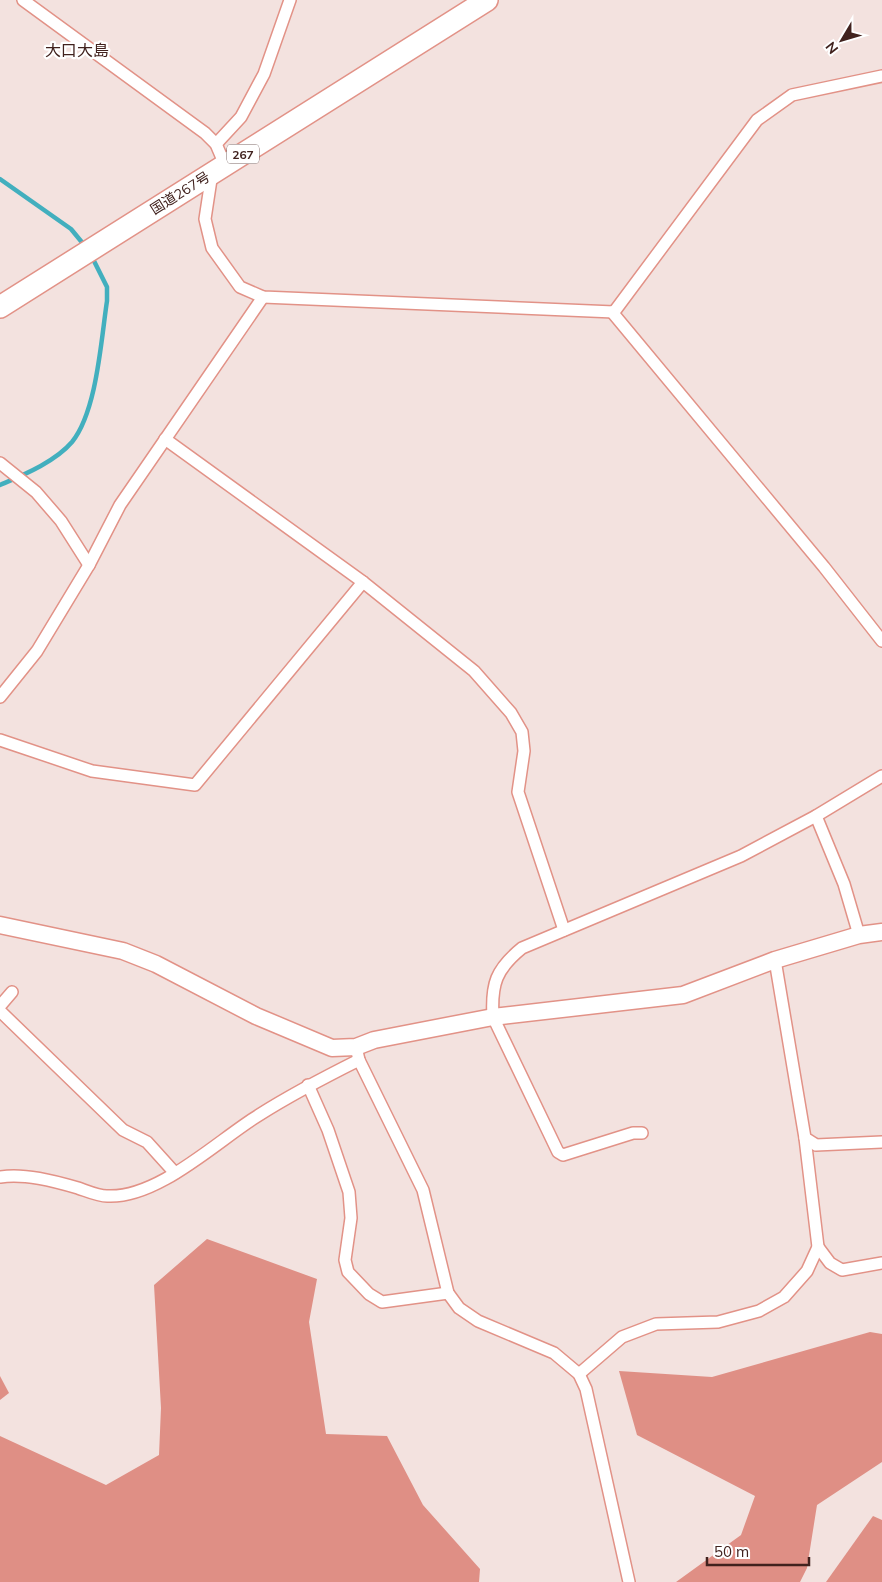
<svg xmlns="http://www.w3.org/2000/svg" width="882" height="1582" font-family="Mulish,'Noto Sans JP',sans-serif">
<rect width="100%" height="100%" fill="#f3e2df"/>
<g fill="#df8f85">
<path d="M207 1239 317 1279 309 1322 326 1434 387 1436 423 1505 480 1569 479 1582H0V1436L106 1485 159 1455 161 1408 154 1285Z"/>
<path d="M870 1332 882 1334V1462L817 1505 807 1568 800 1582H676L741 1535 755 1496 637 1435 619 1371 712 1377Z"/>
<path d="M0 1376 9 1393 0 1400Z"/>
<path d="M873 1516 882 1520V1582H826Z"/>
</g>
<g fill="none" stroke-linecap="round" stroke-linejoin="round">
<g stroke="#42afbe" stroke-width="4.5">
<path d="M0 179 71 229 85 246"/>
<path d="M0 485C23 475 55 462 72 442 97 411 101 340 107 301V287L92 257"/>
</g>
<g stroke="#e29287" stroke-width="14">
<g id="street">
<path d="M23 0 205 133 216 144 225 165"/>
<path d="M216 144 241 117 264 74 290 0"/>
<path d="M212 173 205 219 212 248 240 287 263 297 614 312 757 120 792 95 882 76"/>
<path d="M612 312 824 567 882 641"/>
<path d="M0 463 36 492 61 521 89 565"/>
<path d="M363 582 474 671 511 713 522 732 524 751 518 792 564 930"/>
<path d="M0 697 37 651 89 565 120 505 263 297"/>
<path d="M0 740 92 771 195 785 363 582 165 439"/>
<path d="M816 816 844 884 859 935"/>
<path d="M775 960 805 1138 816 1145 882 1142"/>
<path d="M0 1006 12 992"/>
<path d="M0 1011 123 1130 147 1142 175 1173"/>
<path d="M356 1047 359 1060 423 1190 448 1293 459 1308 478 1321 554 1353 579 1374 586 1389 629 1582"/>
<path d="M308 1085 328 1130 349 1192 351 1218 345 1260 348 1272 369 1294 382 1302 448 1293"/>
<path d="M642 1133H633L563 1155 558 1152 493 1017C491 984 496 969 522 948L741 856 816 816 882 776"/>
<path d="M0 1177C24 1173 54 1181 78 1188 87 1191 98 1196 107 1196 158 1199 218 1140 259 1115 292 1094 325 1077 359 1060"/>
<path d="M818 1247 830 1263 842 1270 882 1263"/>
<path d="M579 1374 622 1337 656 1324 718 1322 759 1311 784 1297 807 1271 818 1247 805 1138"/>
</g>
</g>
<g stroke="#e29287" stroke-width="19">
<path id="secondary" d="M0 925 123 951 156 964 256 1016 332 1048 356 1047 374 1040 493 1017 683 995 775 960 859 935 882 932"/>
</g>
<g stroke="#e29287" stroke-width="24">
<path id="highway" d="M0 307 487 0"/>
</g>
<use href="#street" stroke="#fff" stroke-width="11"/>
<use href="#secondary" stroke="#fff" stroke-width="16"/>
<use href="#highway" stroke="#fff" stroke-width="21"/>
</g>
<g text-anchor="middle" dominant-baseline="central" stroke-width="4.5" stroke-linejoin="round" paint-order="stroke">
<rect fill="#fff" stroke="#7a6462" stroke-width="1" x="227" y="144.5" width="32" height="19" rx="4"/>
<g font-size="12" font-weight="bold" fill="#41221e">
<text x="243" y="154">267</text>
</g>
<g font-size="14" fill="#41221e" stroke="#fff">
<text transform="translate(180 193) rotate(-32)">国道267号</text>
</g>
<g font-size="16" fill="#41221e" stroke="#fff">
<text x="77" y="50">大口大島</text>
</g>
</g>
<g transform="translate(842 40) rotate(232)" stroke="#ffffff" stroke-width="4" paint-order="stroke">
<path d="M0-4L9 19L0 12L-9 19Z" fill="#41221e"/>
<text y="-8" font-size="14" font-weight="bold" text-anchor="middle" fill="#41221e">N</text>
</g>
<path d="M707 1557v8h102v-8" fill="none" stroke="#41221e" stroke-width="2.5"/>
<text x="714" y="1557" font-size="15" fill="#41221e" stroke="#ffffff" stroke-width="4" paint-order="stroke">50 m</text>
</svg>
